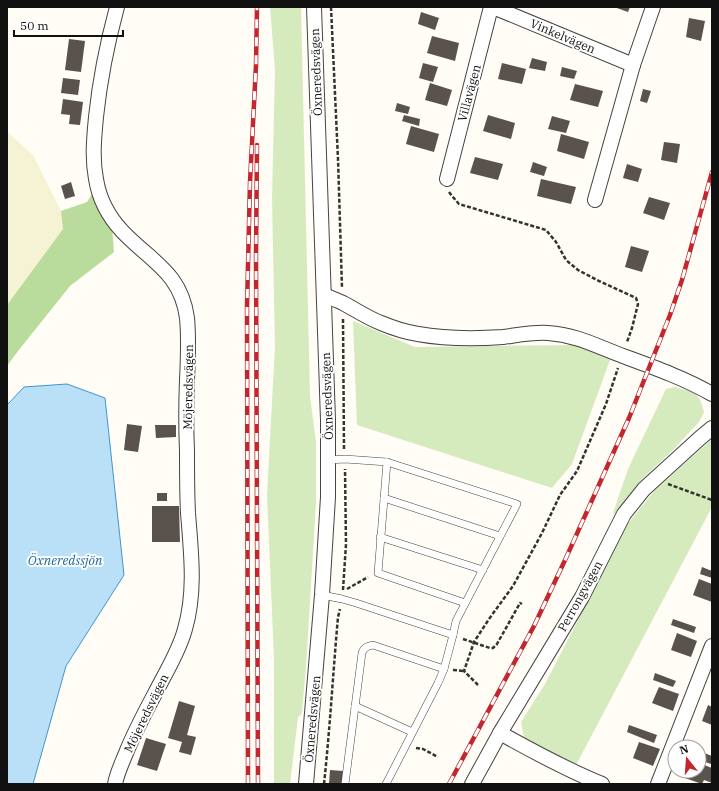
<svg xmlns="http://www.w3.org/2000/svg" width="719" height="791" font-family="'IBM Plex Serif',serif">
<rect width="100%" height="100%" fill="#fffdf5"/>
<path fill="#f6f3d4" d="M7 132 33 155 61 211 63 229 7 305Z"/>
<g fill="#d5ebbd">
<path d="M270 7H301L310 396 316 442V503L306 667 302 711 301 715 298 717 290 784H274V659L267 495 275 347 272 199 275 70Z"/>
<path d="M353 321 415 347 575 345 610 360 572 464 552 488 357 425Z"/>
<path d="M675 387C695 393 699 391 704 412L699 422 673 450 640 481 615 514 613 513 628 469 666 389Z"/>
<path d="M712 439V507L575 767 535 746 524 738 521 722 545 684 627 525 655 490Z"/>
</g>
<path fill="#b9dc9c" d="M94 191 112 226 114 252 70 286 18 351 7 366V305L63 229 61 211 87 202Z"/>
<path fill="#b9e0f7" stroke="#3f96cf" d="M67 384 105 398 124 575 66 666 33 784H7V405L24 387Z"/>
<g fill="#5a524d">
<path d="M614 7H630L628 12Z"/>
<path d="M421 12 439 18 435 30 418 24Z"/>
<path d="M689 18 705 21 701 41 686 37Z"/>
<path d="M432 36 459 43 455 61 427 53Z"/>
<path d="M69 39 85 41 81 72 65 70Z"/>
<path d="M532 58 547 62 545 71 529 68Z"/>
<path d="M423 63 438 67 433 82 419 78Z"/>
<path d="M502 63 526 69 522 84 498 79Z"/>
<path d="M562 67 577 71 574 79 560 76Z"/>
<path d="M63 78 80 80 78 95 61 93Z"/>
<path d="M430 83 452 90 447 106 425 100Z"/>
<path d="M575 84 603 91 598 107 570 100Z"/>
<path d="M643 89 651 91 647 103 640 101Z"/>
<path d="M63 99 83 102 80 125 69 124 70 115 61 114Z"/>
<path d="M397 103 410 107 408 114 395 111Z"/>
<path d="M404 115 420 119 419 126 402 121Z"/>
<path d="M488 115 515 123 511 139 483 131Z"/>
<path d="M552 116 570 121 566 133 548 129Z"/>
<path d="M411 126 439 134 434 152 406 144Z"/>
<path d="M561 134 589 142 584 159 557 151Z"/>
<path d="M664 142 680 144 677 163 661 160Z"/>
<path d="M475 157 503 164 498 180 470 173Z"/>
<path d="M533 162 547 167 544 176 530 172Z"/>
<path d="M627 164 642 169 638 182 623 178Z"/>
<path d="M541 179 576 187 571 204 537 196Z"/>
<path d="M71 182 75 196 65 199 61 186Z"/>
<path d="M649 197 670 203 664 220 643 213Z"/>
<path d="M631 246 649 251 642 272 625 267Z"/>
<path d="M127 424 142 426 138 452 124 450Z"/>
<path d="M155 425H176V437L156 438Z"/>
<rect x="157" y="493" width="10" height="8"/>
<path d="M152 506H179L180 542H152Z"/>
<path d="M702 567 712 571V578L700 574Z"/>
<path d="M699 579 712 584V602L693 595Z"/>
<path d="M673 619 696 627 694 633 671 625Z"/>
<path d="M677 633 697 641 691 657 671 650Z"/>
<path d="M655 673 676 681 673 687 653 680Z"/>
<path d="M659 687 679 694 673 711 652 703Z"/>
<path d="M179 701 195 706 187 735 196 737 191 755 179 752 182 742 168 738Z"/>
<path d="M708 705 712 707V725L702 721Z"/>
<path d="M629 725 657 735 654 743 627 732Z"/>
<path d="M146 738 166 744 157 771 137 765Z"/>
<path d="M639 742 660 749 653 766 633 758Z"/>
<path d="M699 751 712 756 711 764 699 760Z"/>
<path d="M699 763 712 768V783L704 780 702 784 682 777 684 771H699Z"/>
<path d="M330 770 343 771 342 784H329Z"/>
</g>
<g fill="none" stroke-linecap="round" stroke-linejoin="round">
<g stroke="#444" stroke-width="8">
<g id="service">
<path d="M328 460 345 459 387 462 517 504 456 621 453 635"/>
<path d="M387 462 378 573 465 603"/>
<path d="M384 498 500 536"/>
<path d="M380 537 483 570"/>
<path d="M322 595 342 599 356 603 453 635 444 669 438 683 386 784"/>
<path d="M355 706 412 732"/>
<path d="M345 784 362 653C364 647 368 646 373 645L444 669"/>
</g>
</g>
<g stroke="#444" stroke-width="16">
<g id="minor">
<path d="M493 7 633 65"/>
<path d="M447 179 491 7"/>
<path d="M595 200 633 65 653 7"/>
<path d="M324 295C330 298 337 300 343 303 356 310 368 318 381 323 393 328 405 332 418 334 446 339 474 339 503 337 518 335 533 332 548 333 577 335 596 346 623 356 653 367 684 378 712 394"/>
<path d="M500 733C534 752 567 770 602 784"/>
<path d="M115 784C117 773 122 763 126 753 136 728 149 705 161 682 170 665 180 648 185 629 196 591 191 552 188 513 187 493 187 472 187 451 186 428 186 404 187 380 188 360 189 339 187 318 181 272 150 261 122 231 109 217 99 198 96 179 92 158 94 138 96 117 100 79 107 44 117 7"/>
<path d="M306 784 322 595 328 497V420L314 7"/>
<path d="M472 784 500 733 582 597 624 514 644 489 700 438 712 428"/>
<path d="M658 784 712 646"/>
</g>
</g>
<g stroke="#333" stroke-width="2.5" stroke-dasharray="4 2" stroke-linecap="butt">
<path d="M331 7 338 159 342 288"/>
<path d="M449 192 452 196 459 204 546 230 556 242 566 260 578 270 599 281 636 298 638 304 632 328 627 342"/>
<path d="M343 319 344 450"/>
<path d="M668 484 712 500"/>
<path d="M347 589 368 577"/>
<path d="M343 590 346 544 345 469"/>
<path d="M463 639 490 648H493L497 644 520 603 522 604"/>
<path d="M453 670 464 671"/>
<path d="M478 685 464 671 474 642 489 619 513 586 542 533 560 495 577 471 606 404 618 368"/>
<path d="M416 748 423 749 438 757"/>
<path d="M324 784C330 728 333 673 338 617L340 609"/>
</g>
<use href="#service" stroke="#fff" stroke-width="7"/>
<use href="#minor" stroke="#fff" stroke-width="14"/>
<g stroke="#c4262e" stroke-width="4.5">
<g id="rail">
<path d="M257 145 256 256 258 784"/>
<path d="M248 784 247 307 250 182 256 65 257 7"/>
<path d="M449 784 534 626 566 558 629 418 670 315 682 280 712 172"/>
</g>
</g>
<use href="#rail" stroke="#fff" stroke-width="3" stroke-dasharray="9" stroke-linecap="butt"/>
</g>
<g text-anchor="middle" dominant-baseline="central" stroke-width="4" stroke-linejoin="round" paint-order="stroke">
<g font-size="12" fill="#111" stroke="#fff">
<text transform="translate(563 36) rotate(23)">Vinkelvägen</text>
<text transform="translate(316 72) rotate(-92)">Öxneredsvägen</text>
<text transform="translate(469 93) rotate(-75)">Villavägen</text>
<text transform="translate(188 387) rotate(-89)">Möjeredsvägen</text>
<text transform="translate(327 396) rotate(-92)">Öxneredsvägen</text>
<text transform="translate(580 596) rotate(-61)">Perrongvägen</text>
<text transform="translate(146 713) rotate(-64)">Möjeredsvägen</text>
<text transform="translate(312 719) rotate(-85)">Öxneredsvägen</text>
</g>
<g font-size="13" font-style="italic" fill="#1768a6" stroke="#fff">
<text x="65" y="560">Öxneredssjön</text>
</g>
</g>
<rect width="719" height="791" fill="none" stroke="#111111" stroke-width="16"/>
<g transform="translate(687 759) rotate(343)"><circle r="19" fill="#ffffff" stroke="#a0a0a0"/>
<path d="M0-3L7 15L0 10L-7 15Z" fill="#c4262e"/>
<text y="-6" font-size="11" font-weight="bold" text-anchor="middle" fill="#111111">N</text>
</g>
<path d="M14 30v6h109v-6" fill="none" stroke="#111111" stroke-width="2"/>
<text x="20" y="30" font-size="12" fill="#111111" stroke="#ffffff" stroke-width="3" paint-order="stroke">50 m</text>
</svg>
